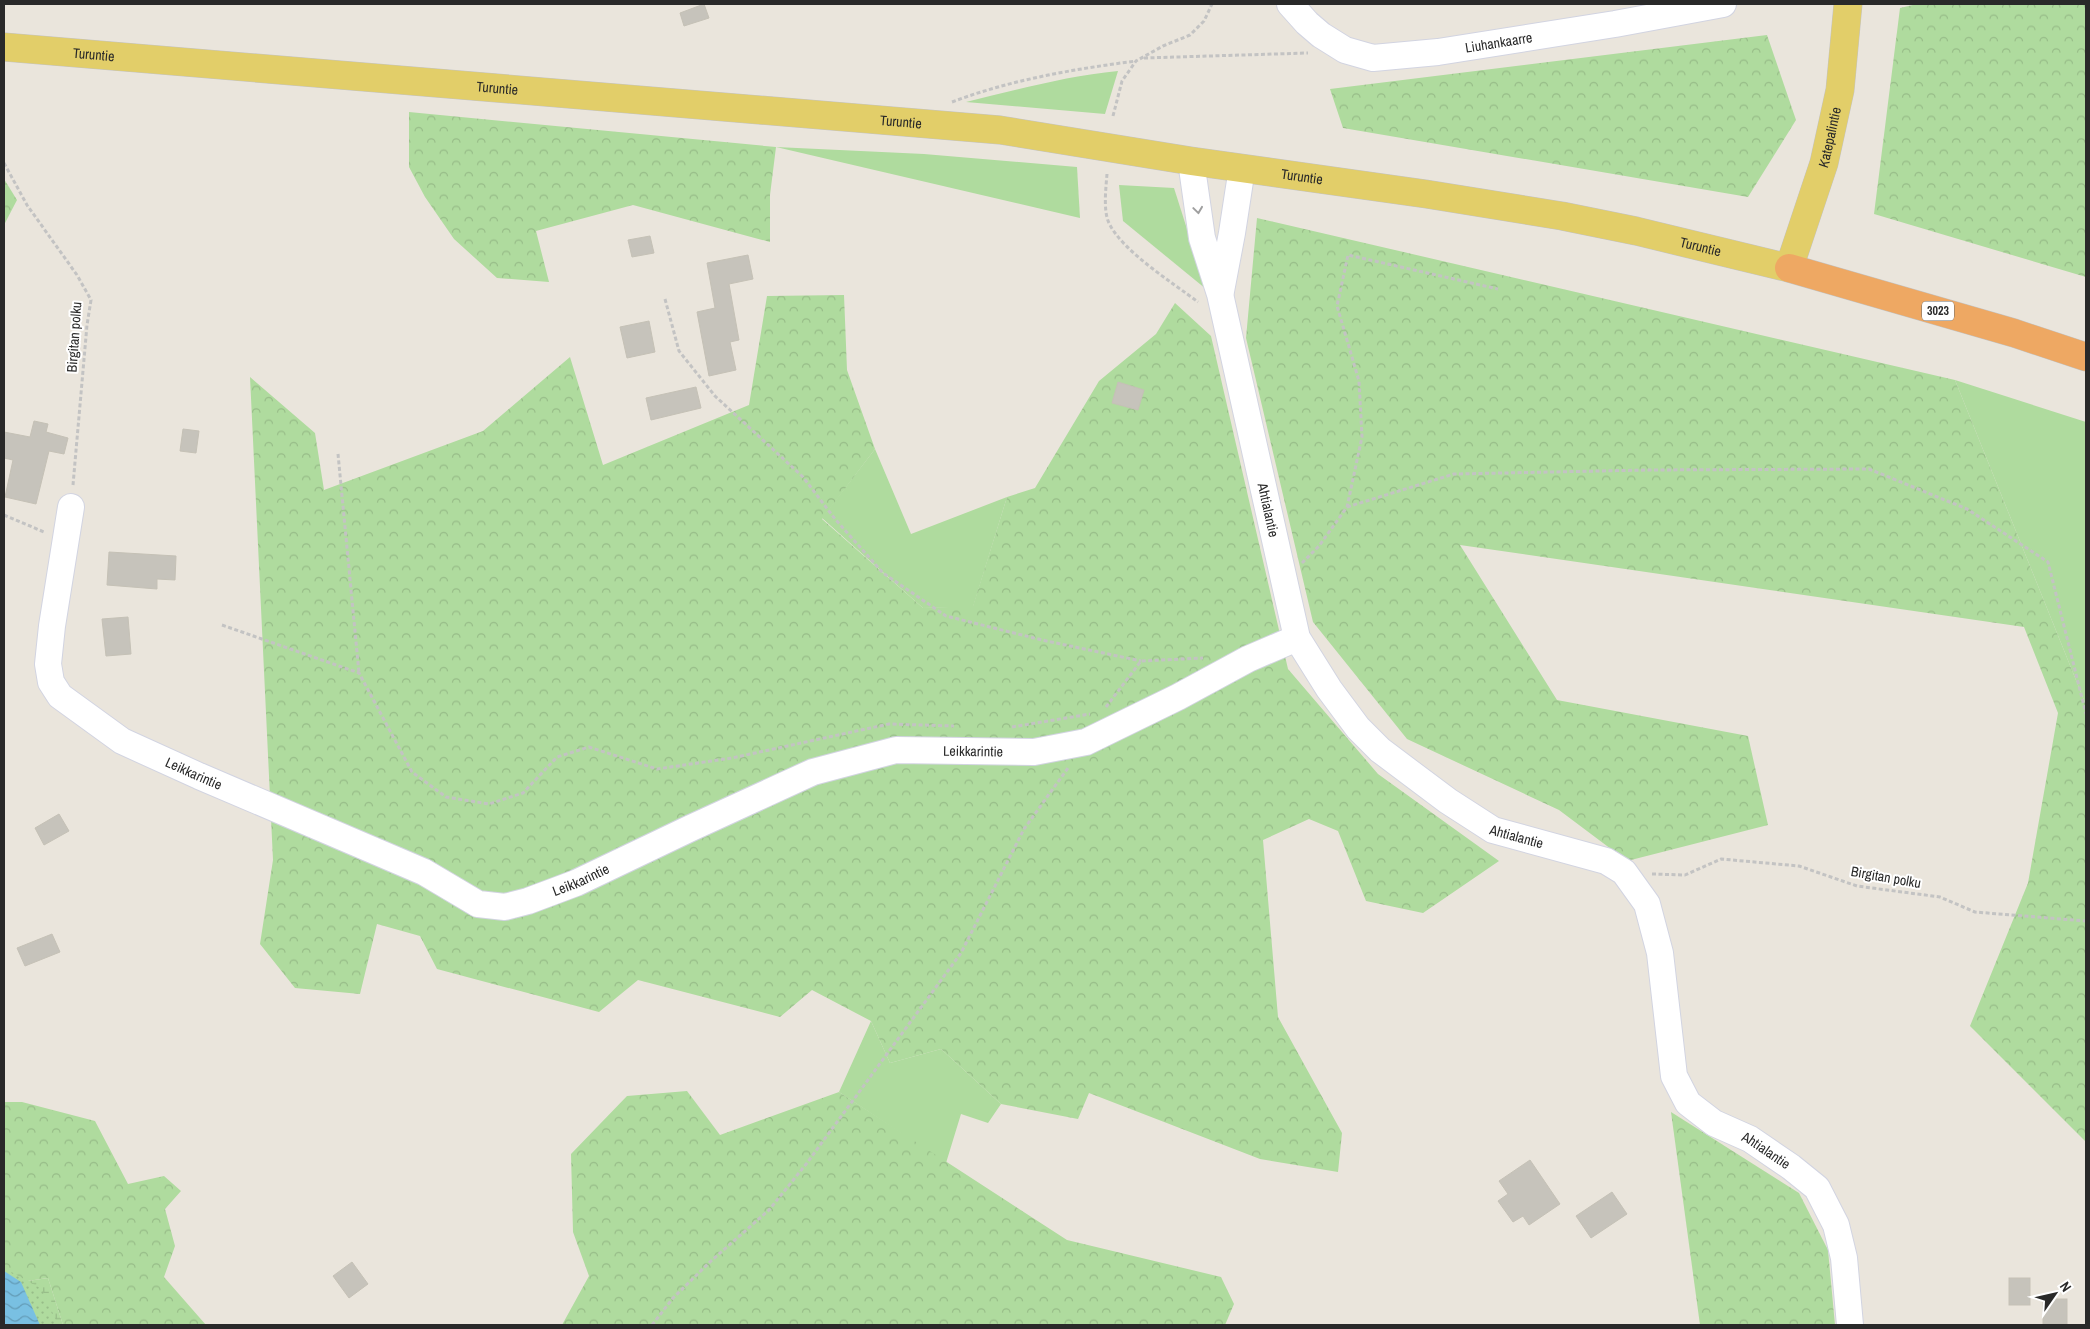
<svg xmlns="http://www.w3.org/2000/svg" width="2090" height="1329" font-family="'Archivo Narrow',sans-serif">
<defs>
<pattern id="forest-crowns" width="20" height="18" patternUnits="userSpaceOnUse" patternTransform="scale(1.25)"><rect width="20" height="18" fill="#afdb9e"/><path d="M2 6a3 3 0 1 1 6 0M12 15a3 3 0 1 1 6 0" fill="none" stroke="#97bc88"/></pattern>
<pattern id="wetland-marsh" width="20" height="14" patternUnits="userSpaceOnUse" patternTransform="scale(1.25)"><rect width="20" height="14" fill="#afdb9e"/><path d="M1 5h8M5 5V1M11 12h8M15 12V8" fill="none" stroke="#97bc88"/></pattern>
<pattern id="park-dots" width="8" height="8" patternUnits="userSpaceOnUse" patternTransform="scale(1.25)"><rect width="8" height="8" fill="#afdb9e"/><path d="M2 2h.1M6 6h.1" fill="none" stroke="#97bc88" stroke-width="1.8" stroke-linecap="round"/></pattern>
<pattern id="water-waves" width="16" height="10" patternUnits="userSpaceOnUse" patternTransform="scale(1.25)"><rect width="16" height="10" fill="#79c0e2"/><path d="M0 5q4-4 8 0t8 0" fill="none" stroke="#639cb7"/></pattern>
</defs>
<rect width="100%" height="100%" fill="#eae5dc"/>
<g fill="#afdb9e">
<path d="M1118 71 1105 114 966 102C1016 90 1066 76 1118 71Z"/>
<path d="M776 147 924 154 1077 167 1080 218Z"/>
<path d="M1119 185 1174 188 1206 289 1123 221Z"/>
<path d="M1955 380 2086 422V705Z"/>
<path d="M875 449 911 534 1007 497 973 607 923 608 822 518Z"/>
<path d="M871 1021 890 1063 941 1049 1001 1104 988 1123 961 1114 946 1163 839 1092Z"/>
</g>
<g fill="url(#forest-crowns)">
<path d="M1917 4H2086V277L1874 214 1900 8Z"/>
<path d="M1767 35 1796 120 1748 197 1343 128 1330 89Z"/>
<path d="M409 112 776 147 770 195V242L633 205 536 231 549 282 497 278 454 239 425 197 409 167Z"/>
<path d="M4 179 17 200 4 225Z"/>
<path d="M1257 218 1955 380 2086 705V1142L1970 1026 2028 883 2058 713 2024 627 1460 545 1557 700 1748 736 1768 825 1627 861 1559 810 1407 739 1313 622 1246 338Z"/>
<path d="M844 295 847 370 875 449 822 519 923 608 973 606 1007 497 1035 488 1099 381 1156 334 1175 303 1211 336 1288 669 1378 774 1499 861 1423 913 1366 901 1338 831 1309 819 1263 840 1278 1017 1342 1133 1338 1172 1260 1159 1089 1093 1078 1119 1001 1104 941 1049 890 1063 871 1021 812 990 780 1017 638 980 599 1012 437 969 420 936 377 924 360 994 295 988 260 944 273 860 250 377 315 433 324 490 483 431 570 357 603 465 749 405 767 296Z"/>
<path d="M687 1091 720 1135 839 1092 1067 1240 1221 1277 1234 1304 1225 1325H562L589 1276 573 1232 571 1154 627 1096Z"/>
<path d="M4 1102H22L95 1121 128 1184 164 1176 181 1191 165 1209 175 1246 164 1277 206 1325H63L48 1278 21 1282 4 1271Z"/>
<path d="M1671 1112 1799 1193 1828 1250 1835 1325H1700Z"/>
</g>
<path fill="url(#wetland-marsh)" d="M48 1278 63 1325H40L21 1282Z"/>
<path fill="url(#park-dots)" d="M4 1268 42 1289 58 1325H4Z"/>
<path fill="url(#water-waves)" d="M4 1271 21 1282 40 1325H4Z"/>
<g fill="#c6c3bb" stroke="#c5c1b6">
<path d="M704 4 709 18 684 26 680 13Z"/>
<path d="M650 236 654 253 632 257 628 240Z"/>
<path d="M748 255 753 279 729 284 739 340 730 342 736 370 709 376 697 312 715 308 707 263Z"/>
<path d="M649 321 655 352 627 358 620 327Z"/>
<path d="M1118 382 1144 390 1138 410 1112 403Z"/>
<path d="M696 387 701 408 651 420 646 398Z"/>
<path d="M34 421 48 424 46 432 68 438 64 454 49 451 36 504 5 497 13 460 4 458V432L30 437Z"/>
<path d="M183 429 199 431 196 453 180 451Z"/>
<path d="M109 552 176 556 175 580 157 579V589L107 585Z"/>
<path d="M128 617 131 654 106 656 102 619Z"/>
<path d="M59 814 69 831 44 845 35 828Z"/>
<path d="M52 934 60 952 25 966 17 948Z"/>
<path d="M1530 1160 1560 1204 1529 1225 1523 1216 1513 1222 1498 1201 1508 1194 1499 1181Z"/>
<path d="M1612 1192 1627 1214 1591 1238 1576 1216Z"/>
<path d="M352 1262 368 1284 349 1298 333 1276Z"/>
<rect x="2009" y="1278" width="21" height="27"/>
<rect x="2043" y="1299" width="24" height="25"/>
</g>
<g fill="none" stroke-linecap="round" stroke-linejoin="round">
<g stroke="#d2d4e1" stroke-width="28">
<g id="minor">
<path id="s1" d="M1290 4 1307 23 1321 35 1345 50 1373 58 1438 52 1615 24 1723 4"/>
<path id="s2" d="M1191 161 1202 238 1220 294 1297 638 1329 689 1358 728 1380 750 1448 801 1493 830 1606 861 1624 872 1647 904 1660 953 1674 1076 1688 1103 1714 1123 1750 1139 1791 1167 1817 1188 1836 1225 1844 1258 1850 1325"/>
<path d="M1221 291 1232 233 1242 168"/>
<path id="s3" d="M71 507 52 626 48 664 51 682 60 696 122 741 199 776 424 872 478 904 505 907 528 901 576 883 691 828 813 772 896 750 1034 752 1086 742 1178 697 1248 659 1297 638"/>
</g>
</g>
<g stroke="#c3c3c3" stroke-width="29">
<g id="major">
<path id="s4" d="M4 47 1000 130 1191 161 1426 194 1562 216 1636 231 1789 268 1824 163 1840 90 1848 4"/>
</g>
</g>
<g stroke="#c3c3c3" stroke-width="29">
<path id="highway" d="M1789 268 2014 333 2086 357"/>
</g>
<g stroke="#c3c3c3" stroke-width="3" stroke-dasharray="4 2.5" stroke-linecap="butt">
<path d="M1144 58 1308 53"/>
<path d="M952 102C1010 80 1074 69 1136 61"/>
<path d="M1113 116 1122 81 1136 61 1163 46 1190 35 1204 21 1212 4"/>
<path d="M4 163 27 205 77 275 91 300 87 325 73 485"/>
<path d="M1107 174C1106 187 1103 211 1109 223 1122 251 1173 283 1198 302"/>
<path d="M665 299 679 351 715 396 803 477 835 519 883 573 946 616 1042 640 1141 661"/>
<path d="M338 454 359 673"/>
<path d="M1347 507 1454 474 1648 470 1869 469 1967 509 2048 562 2086 714"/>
<path d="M4 515 44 532"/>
<path d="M1302 563 1319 546 1347 507 1362 437 1359 381 1337 306 1348 255 1498 289"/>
<path d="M222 625 359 673 412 772 446 797 489 804 523 793 557 757 589 747 657 769 732 758 889 724 954 726"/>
<path d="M1106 707 1141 661 1203 658"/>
<path d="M1012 727 1090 714"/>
<path d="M1652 874 1685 875 1721 859 1799 866 1857 886 1940 897 1975 912 2086 921"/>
<path d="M652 1325 673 1298 711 1261 769 1210 807 1163 961 953 1024 829 1068 768"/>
</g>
<use href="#minor" stroke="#fff" stroke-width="26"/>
<use href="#major" stroke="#e2ce69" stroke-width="28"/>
<use href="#highway" stroke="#eea863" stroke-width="28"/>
</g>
<defs><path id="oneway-chevron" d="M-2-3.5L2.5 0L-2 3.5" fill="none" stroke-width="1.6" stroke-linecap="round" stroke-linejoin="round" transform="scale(1.25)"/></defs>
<use stroke="#9f9f9f" href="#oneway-chevron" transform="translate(1198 210) rotate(82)"/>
<g text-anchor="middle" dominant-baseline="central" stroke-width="4" stroke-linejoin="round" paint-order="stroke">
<rect fill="#fff" stroke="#696969" stroke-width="1" x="1922" y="301.5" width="32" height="19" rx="4"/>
<g font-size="12" font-weight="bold" fill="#292929">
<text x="1938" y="311">3023</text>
</g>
<g font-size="14" fill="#292929" stroke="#fff">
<text stroke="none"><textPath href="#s1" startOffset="228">Liuhankaarre</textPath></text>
<text stroke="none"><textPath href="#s4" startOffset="90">Turuntie</textPath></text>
<text stroke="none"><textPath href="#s4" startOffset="495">Turuntie</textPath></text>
<text stroke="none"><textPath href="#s4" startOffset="900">Turuntie</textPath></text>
<text stroke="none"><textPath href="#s4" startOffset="1938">Katepalintie</textPath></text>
<text stroke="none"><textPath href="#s4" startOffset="1305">Turuntie</textPath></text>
<text stroke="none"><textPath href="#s4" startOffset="1710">Turuntie</textPath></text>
<text transform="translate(74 337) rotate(-86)">Birgitan polku</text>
<text stroke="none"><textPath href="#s2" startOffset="358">Ahtialantie</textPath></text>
<text stroke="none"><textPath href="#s3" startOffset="1189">Leikkarintie</textPath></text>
<text stroke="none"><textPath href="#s3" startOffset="349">Leikkarintie</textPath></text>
<text stroke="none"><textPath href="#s2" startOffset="792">Ahtialantie</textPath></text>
<text transform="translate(1886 877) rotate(10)">Birgitan polku</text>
<text stroke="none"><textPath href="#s3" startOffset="770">Leikkarintie</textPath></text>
<text stroke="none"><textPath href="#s2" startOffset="1242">Ahtialantie</textPath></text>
</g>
</g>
<rect width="2090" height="1329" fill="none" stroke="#292929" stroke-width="10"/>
<g transform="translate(2055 1294) rotate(56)" stroke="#ffffff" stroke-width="4" paint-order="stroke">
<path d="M0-4L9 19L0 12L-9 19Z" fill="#292929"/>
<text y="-8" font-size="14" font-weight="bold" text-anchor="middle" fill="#292929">N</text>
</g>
</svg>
